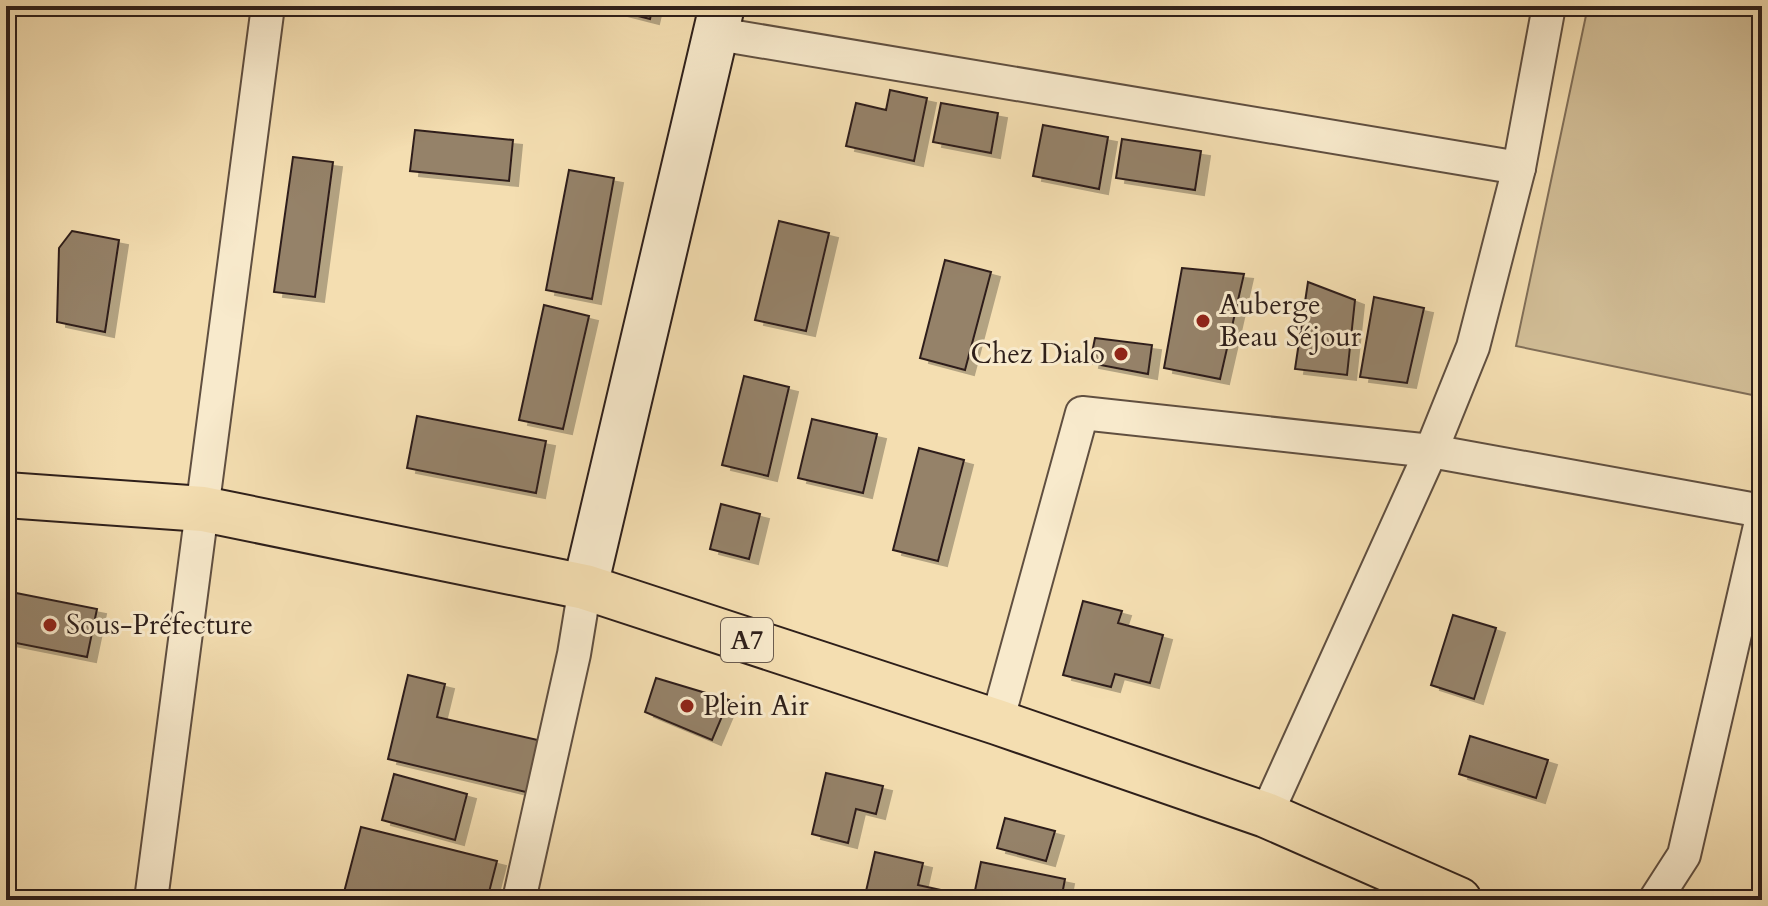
<svg xmlns="http://www.w3.org/2000/svg" width="1768" height="906" font-family="Cardo,serif">
<defs>
<filter id="shadow"><feDropShadow dx="9" dy="5" stdDeviation="0" flood-color="#0004"/></filter>
</defs>
<rect width="100%" height="100%" fill="#f4deb1"/>
<filter id="stains"><feTurbulence type="fractalNoise" baseFrequency=".0025" numOctaves="4"/><feColorMatrix values="0 0 0 0 .2 0 0 0 0 .09 0 0 0 0 .02 0 0 0 .5 -.17"/></filter>
<radialGradient id="worn" r=".72"><stop offset=".6" stop-color="#630" stop-opacity="0"/><stop offset="1" stop-color="#630" stop-opacity=".3"/></radialGradient>
<path fill="#d2be97" stroke="#806e58" stroke-width="2" d="M1588 6H1762V397L1516 346Z"/>
<g fill="#958269" stroke="#2e1f1a" stroke-width="2" filter="url(#shadow)">
<path d="M599 6H653L650 19Z"/>
<path d="M890 90 927 98 914 161 846 146 856 103 886 110Z"/>
<path d="M941 103 998 113 991 153 933 142Z"/>
<path d="M1043 125 1108 137 1099 189 1033 176Z"/>
<path d="M415 130 513 140 509 181 410 171Z"/>
<path d="M1122 139 1201 151 1195 190 1116 178Z"/>
<path d="M293 157 333 162 315 297 274 292Z"/>
<path d="M569 170 614 178 592 299 546 290Z"/>
<path d="M779 221 829 233 806 331 755 320Z"/>
<path d="M72 231 119 240 105 332 57 322 59 248Z"/>
<path d="M945 260 991 272 965 370 920 358Z"/>
<path d="M1182 268 1244 274 1220 379 1164 368Z"/>
<path d="M1308 282 1355 300 1347 375 1295 369Z"/>
<path d="M1374 297 1424 308 1407 383 1360 377Z"/>
<path d="M544 305 589 316 563 429 519 420Z"/>
<path d="M1095 338 1152 345 1148 374 1090 363Z"/>
<path d="M744 376 789 387 768 476 722 465Z"/>
<path d="M417 416 546 441 536 493 407 468Z"/>
<path d="M812 419 877 434 863 493 798 478Z"/>
<path d="M919 448 964 460 938 561 893 550Z"/>
<path d="M721 504 760 514 749 559 710 549Z"/>
<path d="M6 591 97 609 87 657 6 641Z"/>
<path d="M1083 601 1122 611 1118 623 1163 635 1150 683 1115 674 1111 687 1063 675Z"/>
<path d="M1453 615 1496 628 1474 699 1431 685Z"/>
<path d="M408 675 445 684 437 717 542 741 530 793 388 759Z"/>
<path d="M656 678 729 700 712 740 645 712Z"/>
<path d="M1470 736 1548 760 1536 798 1459 774Z"/>
<path d="M826 773 883 786 876 814 856 809 848 843 812 834Z"/>
<path d="M394 774 467 794 455 840 382 820Z"/>
<path d="M1005 818 1055 831 1046 861 997 848Z"/>
<path d="M361 827 497 861 487 900H342Z"/>
<path d="M875 852 923 863 918 885 941 890 939 900H864Z"/>
<path d="M981 862 1065 879 1061 900H973Z"/>
</g>
<g fill="none" stroke-linecap="round" stroke-linejoin="round">
<g stroke="#604f40" stroke-width="36">
<g id="street">
<path d="M718 34 1519 168"/>
<path d="M997 722 1082 413 1431 451 1762 511"/>
<path d="M1266 815 1431 451 1473 347 1519 168 1549 6"/>
<path d="M151 900 268 6"/>
<path d="M519 900 574 654 585 587"/>
<path d="M1655 900 1684 855 1762 517"/>
</g>
</g>
<g stroke="#2e1f1a" stroke-width="48">
<path id="secondary" d="M585 587 722 6"/>
</g>
<g stroke="#2e1f1a" stroke-width="48">
<path id="primary" d="M6 495 203 509 585 587 997 722 1266 815 1459 900"/>
</g>
<use href="#street" stroke="#f8eacc" stroke-width="32"/>
<use href="#secondary" stroke="#f8eacc" stroke-width="44"/>
<use href="#primary" stroke="#f4deb1" stroke-width="44"/>
</g>
<g fill="#8f2418" stroke="#f8eacc" stroke-width="3">
<circle cx="1203" cy="321" r="8"/>
<circle cx="1121" cy="354" r="8"/>
<circle cx="50" cy="625" r="8"/>
<circle cx="687" cy="706" r="8"/>
</g>
<g text-anchor="middle" dominant-baseline="central" stroke-width="6" stroke-linejoin="round" paint-order="stroke">
<rect fill="#f8eacc" stroke="#6b5c4f" stroke-width="2" x="721" y="618" width="52" height="44" rx="6"/>
<g font-size="26" font-weight="bold" fill="#2e1f1a">
<text x="747" y="640">A7</text>
</g>
<g font-size="28" fill="#2e1f1a" stroke="#f8eacc" text-anchor="start">
<text x="1219" y="305">Auberge<tspan x="1219" dy="32">Beau Séjour</tspan></text>
<text x="1105" y="354" text-anchor="end">Chez Dialo</text>
<text x="66" y="625">Sous-Préfecture</text>
<text x="703" y="706">Plein Air</text>
</g>
</g>
<rect width="1768" height="906" fill="none" stroke="#f4deb1" stroke-width="32"/>
<rect x="8" y="8" width="1752" height="890" fill="none" stroke="#2e1f1a" stroke-width="4"/>
<rect x="16" y="16" width="1736" height="874" fill="none" stroke="#2e1f1a" stroke-width="2"/>
<rect width="100%" height="100%" filter="url(#stains)"/>
<rect width="100%" height="100%" fill="url(#worn)"/>
</svg>
